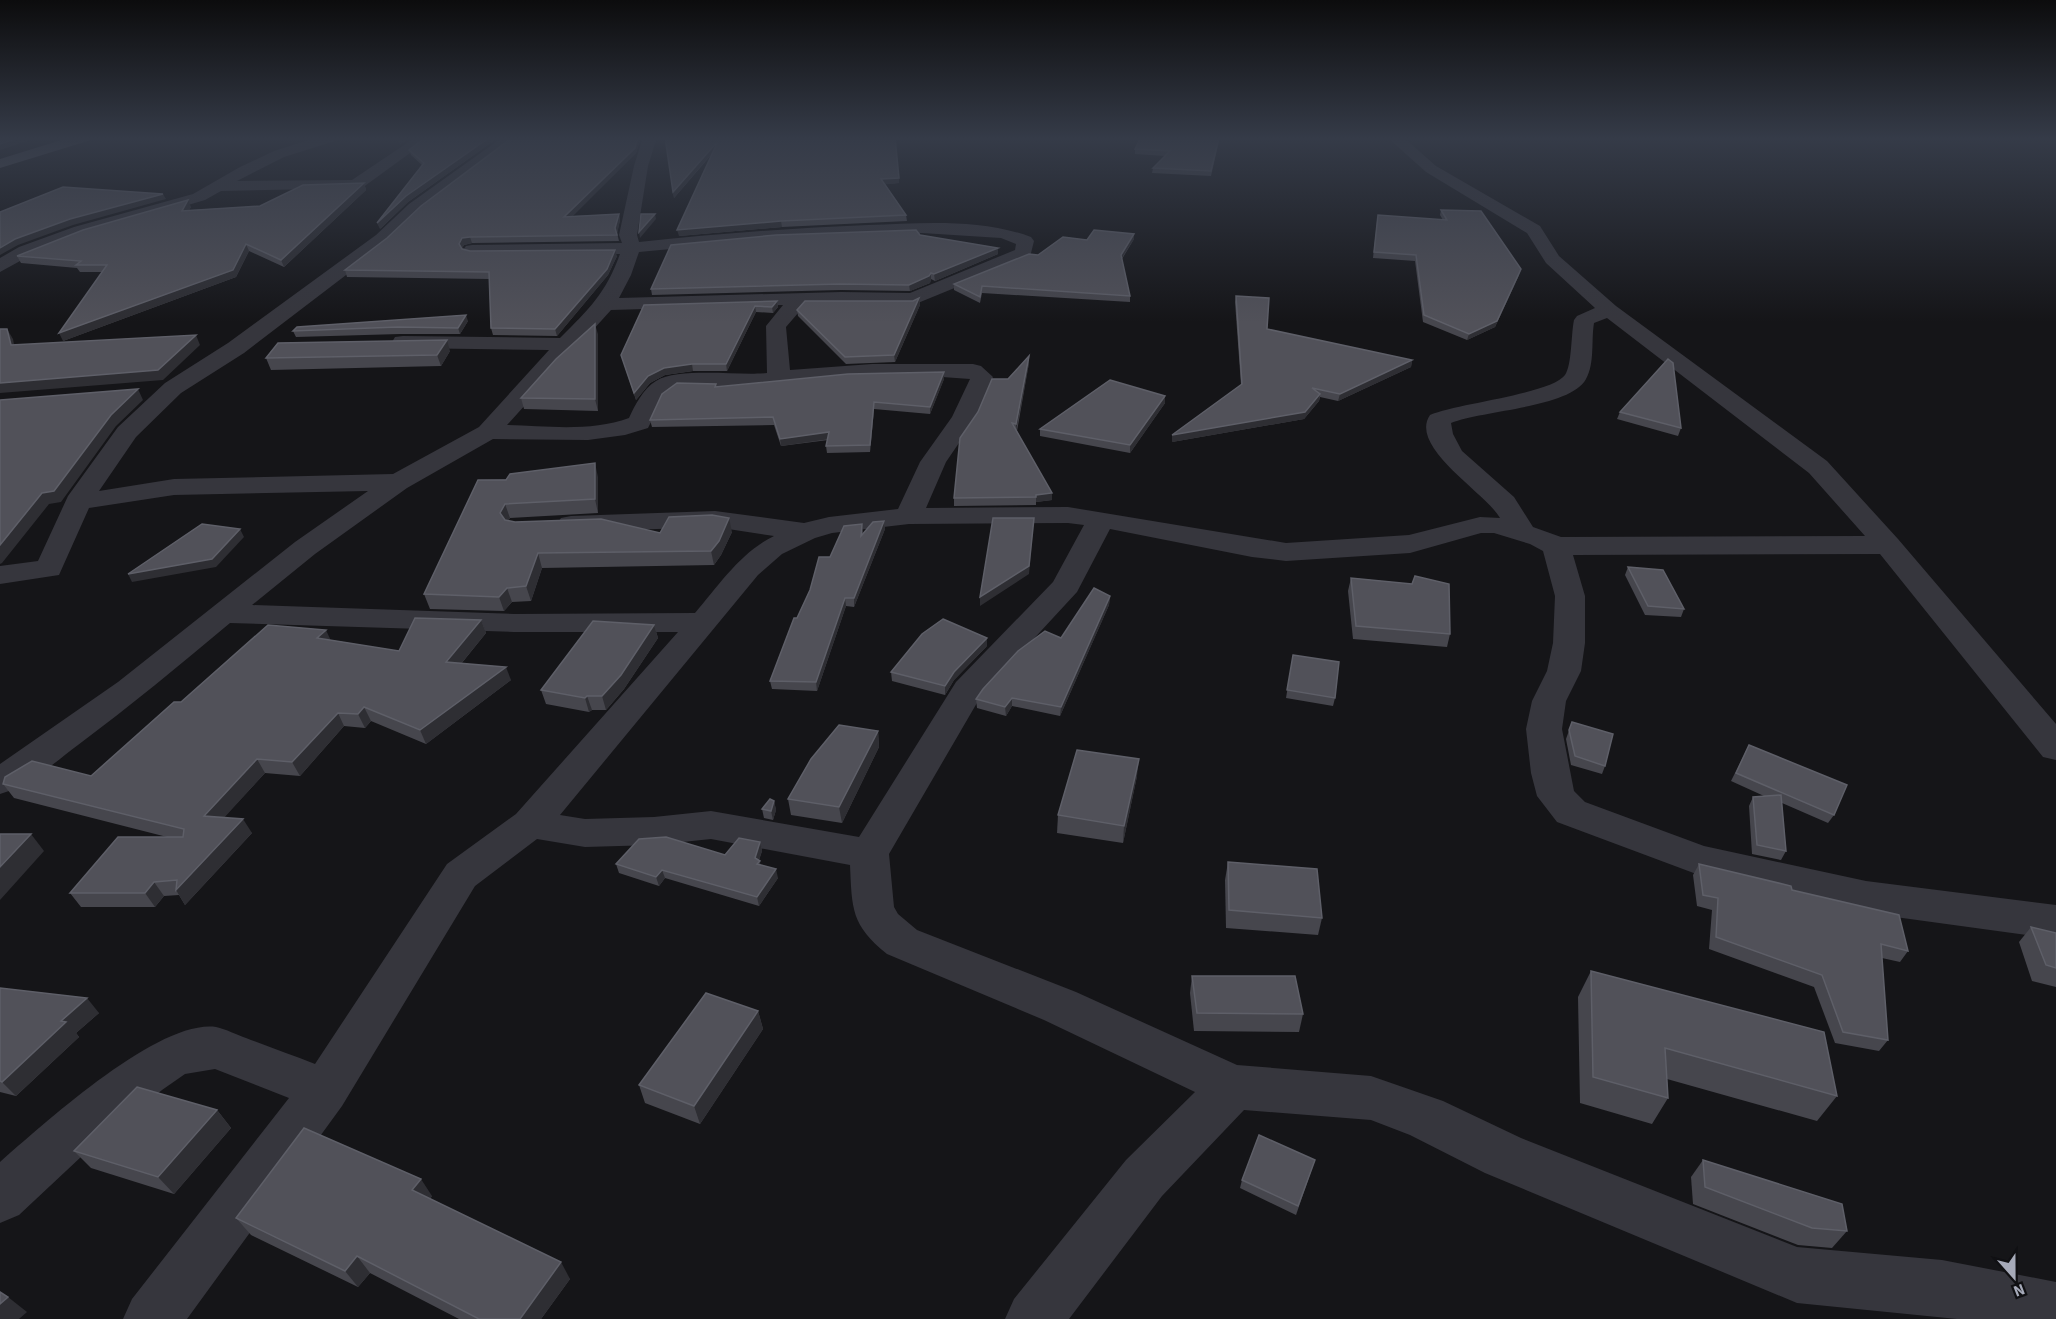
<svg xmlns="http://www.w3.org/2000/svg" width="2056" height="1319" font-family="'Source Sans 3',sans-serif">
<rect width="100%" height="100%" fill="#151518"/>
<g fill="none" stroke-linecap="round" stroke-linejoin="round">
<g fill="#36363d" fill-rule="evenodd">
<path d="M318 137H340L338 140 284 157 237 181 352 180 416 137H432L362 188 221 191 205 200 86 235 31 255 0 272V258L19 247 74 227 193 194 240 167 274 151Z"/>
<path d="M503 137H519L421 210 388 243 244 353 181 393 136 437 99 491 174 479 393 474 479 427 549 350 403 348 395 347 392 342 395 337 403 336 560 338C589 309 606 293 620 254L472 255 466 254 463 250 466 246 472 245 622 243 619 235 634 166 643 137H657L648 166 637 235 639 242C715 234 791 228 868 225 921 223 981 218 1031 237L1034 241 1030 257 913 305H805L786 327 790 370 872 364H973L981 366 993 377 976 418 946 462 926 508 1068 507 1286 543 1409 535 1480 517 1500 518C1486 493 1408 447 1430 415 1458 403 1551 394 1565 375 1572 365 1571 334 1574 320L1577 316 1595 308 1546 263 1527 233 1426 172 1387 137H1403L1436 166 1540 226 1559 256 1616 306 1827 461 1898 539 2056 724V760L2043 757 1880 554 1573 555 1585 596V643L1581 671 1566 701 1562 729 1574 791 1585 802 1704 846 1866 881 2056 905V939L1866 913 1699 875 1557 822 1537 796 1531 773 1526 729 1532 701 1547 671 1553 643 1555 596 1543 551 1530 544 1494 533H1481L1410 553 1286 561 1252 557 1110 529 1077 592 981 696 889 854 894 907 898 914 917 930 1076 992 1237 1065 1371 1076 1443 1101 1521 1138 1797 1247 1942 1260 2056 1282V1319H1957L1797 1303 1485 1173 1410 1135 1371 1120 1244 1110 1162 1196 1069 1319H1005L1014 1299 1126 1160 1195 1092 1044 1020 887 954C851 925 852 909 850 865L711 839 654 845 585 847 537 839 475 886 342 1106 187 1319H123L132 1299 289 1098 215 1069 185 1074 162 1090 82 1156 19 1215 0 1223V1162C43 1125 158 1019 216 1027 226 1029 237 1035 246 1038 269 1047 292 1055 315 1064L447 864 516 814 678 632H514L230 623C180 665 130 706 78 745 54 763 29 786 0 794V764L118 682 295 542 368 491 174 495 89 508 59 575 0 584V566L38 561 68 496 118 427 165 383 228 343 376 235 409 204ZM922 233 1001 238 1016 244 1015 250 910 293 841 292 619 298 631 275 639 252 777 239ZM783 305 766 326 767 373C738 376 679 367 656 381 643 389 635 405 629 418 591 432 546 426 507 425L611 310ZM1607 318 1809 473 1865 536 1561 537 1533 527 1514 497 1462 451 1453 434 1451 423C1483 410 1570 408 1586 379 1595 363 1591 341 1594 323ZM942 377 970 379 952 417 920 462 898 509 829 517 804 523 715 511 571 516 561 518 557 524 561 530 571 532 715 527 774 536C741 552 719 585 695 613L514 614 252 605 315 554 407 488 493 439 588 440 625 435 648 428 662 400 678 388 748 389 849 379ZM1068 523 1084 525 1053 582 956 682 859 837 711 811 654 817 585 819 560 815 758 575 782 554 815 538 832 533 909 524Z"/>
</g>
<path fill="#51535c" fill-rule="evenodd" d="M71 137H93L91 140 0 168V159Z"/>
</g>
<g fill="#46464d">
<path d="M499 137 408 202 380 229 422 165 411 155 409 150Z"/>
<path d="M513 137H641L636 153 572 216 619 214 620 220 617 233 619 241 472 243 464 245 462 248 470 251 617 256 608 275 557 336 493 335 491 328 489 279 347 277 345 270 387 238Z"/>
<path d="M665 137 899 183 885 184 906 215 907 221 782 227 679 236 712 154 674 198Z"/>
<path d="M1220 137 1211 176 1152 173 1153 168 1165 156 1135 154V149Z"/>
<path d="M364 183 366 190 284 267 249 251 236 277 63 341 102 272H80L77 268 21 263 17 256 191 207 189 210 260 206Z"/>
<path d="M1441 210 1519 275 1495 327 1467 340 1423 322 1415 261 1373 258 1377 221 1443 220 1440 215Z"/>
<path d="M920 235 998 248V254L935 281 931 279 930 283 910 291 841 290 652 295 651 289Z"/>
<path d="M1134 239 1122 259 1130 296V302L982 293 980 303 954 290V284L1038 255 1087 240Z"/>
<path d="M1236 296 1267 329 1412 360 1411 367 1338 401 1320 397 1319 401 1304 419 1172 442 1241 385 1235 302Z"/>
<path d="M919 298 920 305 895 362 846 364 798 316 797 310 913 301Z"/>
<path d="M777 301 778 307 773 313 756 312 727 371H693L665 375 650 383 636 400 621 355 644 305Z"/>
<path d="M468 321 460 334H400L296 337 293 331Z"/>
<path d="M598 334V411L524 409 521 398Z"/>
<path d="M450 351 441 366 271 370 266 358Z"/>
<path d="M1029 363 1017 431 1052 500 1036 502V505L954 506V498L1008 379Z"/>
<path d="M944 379 930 414 874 409 870 452 827 453 826 446 828 440 781 446 774 425 652 427 650 420 717 387Z"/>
<path d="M1165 396V403L1130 453 1040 436V429Z"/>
<path d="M1620 412 1681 428 1678 436 1617 419Z"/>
<path d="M598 477V513L510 518 508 521 515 522 660 533 732 532 721 555 714 565 542 568 531 601 512 602 504 611 430 609 424 594 478 480Z"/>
<path d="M884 521 885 529 854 607 846 606 817 691 772 689 770 681 797 618 810 590 830 557 862 524 863 534Z"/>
<path d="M1628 567 1684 609 1681 617 1645 615 1625 575Z"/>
<path d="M1351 578 1412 584 1450 634 1447 647 1353 639 1348 591Z"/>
<path d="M1110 596 1109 605 1060 716 1012 706 1006 716 977 708 976 699 1061 638Z"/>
<path d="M481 620 486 633 461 664 511 680 426 744 371 721 365 728 344 726 300 776 265 773 224 817 252 833 185 905 179 895 164 896 155 907H81L70 893 167 837 14 798 3 784 91 776 181 702 331 640 399 651Z"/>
<path d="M654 625 658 638 624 689 606 710H592L589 712 546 704 541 690Z"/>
<path d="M987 646 954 680 945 695 892 681 891 672Z"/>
<path d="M1293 655 1335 698 1333 706 1286 698Z"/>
<path d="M1572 722 1605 766 1602 774 1571 765 1566 739Z"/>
<path d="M878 731 879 747 842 823 791 815 788 799Z"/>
<path d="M1749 745 1834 815 1828 823 1782 803 1786 851 1781 860 1752 854 1749 806 1753 797 1764 796 1731 781Z"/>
<path d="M1137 776 1123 843 1057 833 1058 815Z"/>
<path d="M774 801 776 810 773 820 764 818 762 809Z"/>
<path d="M760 842 762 851 759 860 760 865 778 878 759 906 665 878 659 886 619 873 616 864 725 855Z"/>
<path d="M1228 862 1322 918 1318 935 1226 928 1225 880Z"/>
<path d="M1699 864 1792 890 1908 951 1900 962 1882 958 1888 1040 1879 1051 1835 1043 1814 987 1709 949 1712 910 1697 906 1693 875Z"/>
<path d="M2031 927 2056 933V987L2032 981 2019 942Z"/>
<path d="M1591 971 1837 1096 1817 1121 1667 1079 1668 1098 1652 1124 1580 1103 1578 997Z"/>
<path d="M1192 976 1303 1014 1299 1032 1194 1031 1190 993Z"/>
<path d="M0 988 99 1013 76 1033 79 1037 16 1096 0 1092Z"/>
<path d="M758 1011 763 1029 700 1124 645 1103 639 1085Z"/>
<path d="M217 1110 231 1128 174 1194 91 1168 74 1151Z"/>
<path d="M1315 1160 1296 1215 1240 1188 1242 1180Z"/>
<path d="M1703 1160 1847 1231 1832 1248 1798 1245 1693 1204 1691 1177Z"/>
<path d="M432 1196 430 1199 570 1279 541 1319H459L370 1273 358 1287 251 1235 236 1218Z"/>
</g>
<g fill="#2e2e33">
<path d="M22 137H40L0 150V144Z"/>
<path d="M403 137H412L400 145 398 140Z"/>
<path d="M490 137H499L408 202 380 229 377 223 406 196Z"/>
<path d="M638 137H641L636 153 566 223 564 217Z"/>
<path d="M718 141V146L674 198 673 192Z"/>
<path d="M899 178V183L881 185V179Z"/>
<path d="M364 183 366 190 284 267 281 260Z"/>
<path d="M163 194 166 199 73 225 18 245 0 255V248L15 239 70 219Z"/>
<path d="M188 200 191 207 185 217 182 211Z"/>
<path d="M619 214 620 220 617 235 615 228Z"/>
<path d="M655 214 656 219 640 238 639 232Z"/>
<path d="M781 221 782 227 679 236 677 230Z"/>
<path d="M1134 234V239L1120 261 1121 255Z"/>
<path d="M470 237 472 243 464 245 461 250 459 244 462 238Z"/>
<path d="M246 244 249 251 236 277 63 341 59 333Z"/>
<path d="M998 248V254L935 281 934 274Z"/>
<path d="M615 250 617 256 608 275 557 336 555 329Z"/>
<path d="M1521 269 1519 275 1495 327 1467 340 1469 334Z"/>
<path d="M931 273V279L930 283 910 291 909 285Z"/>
<path d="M919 298 920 305 895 362 894 355Z"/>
<path d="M777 301 778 307 773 313 772 307Z"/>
<path d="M755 306 756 312 727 371 726 364Z"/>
<path d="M466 315 468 321 460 334 458 328Z"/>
<path d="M595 324 598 334V411L595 399Z"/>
<path d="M7 329 13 339 16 355 11 345Z"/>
<path d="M196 335 200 345 163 380 0 393V383Z"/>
<path d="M447 340 450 351 441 366 437 355Z"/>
<path d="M1029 356V363L1016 431V424Z"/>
<path d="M1412 360 1411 367 1338 401 1340 394Z"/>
<path d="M692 364 693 371 665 375 650 383 636 400 634 393 648 376 664 368Z"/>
<path d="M944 372V379L930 414V407Z"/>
<path d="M138 389 143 400 116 426 61 502 49 504 2 563 0 564V545L42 493 111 415Z"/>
<path d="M1320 394 1319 401 1304 419 1172 442V435Z"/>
<path d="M1165 396V403L1130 453V445Z"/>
<path d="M874 402V409L870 452V445Z"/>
<path d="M829 432 830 439 781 446 780 439Z"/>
<path d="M595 463 598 477V513L595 499Z"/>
<path d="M1052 493V500L1036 502V495Z"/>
<path d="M505 504 510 518 504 527 500 513Z"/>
<path d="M729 518 732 532 721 555 714 565 711 551Z"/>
<path d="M1034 518 1029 574 980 606V597Z"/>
<path d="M884 521 885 529 854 607V598Z"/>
<path d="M240 529 244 537 216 567 132 582 128 574Z"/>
<path d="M538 553 542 568 531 601 526 586Z"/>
<path d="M507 588 512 602 504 611 499 597Z"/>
<path d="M1110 596 1109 605 1060 716 1061 707Z"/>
<path d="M845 598 846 606 817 691 816 682Z"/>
<path d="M481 620 486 633 451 676 446 662Z"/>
<path d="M654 625 658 638 624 689 606 710 602 696Z"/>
<path d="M326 630 332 643 317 638Z"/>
<path d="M987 638V646L954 680 945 695V686L954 672Z"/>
<path d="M506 667 511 680 426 744 420 730Z"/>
<path d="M587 696 592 710 589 712 585 698Z"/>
<path d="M1012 698V706L1006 716 1005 707Z"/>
<path d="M364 707 371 721 365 728 358 714Z"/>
<path d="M338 713 344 726 300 776 292 762Z"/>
<path d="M878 731 879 747 842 823 839 807Z"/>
<path d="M257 759 265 773 213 830 204 816Z"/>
<path d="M1139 759 1137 776 1123 843 1124 826Z"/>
<path d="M774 801 776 810 773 820 771 811Z"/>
<path d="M243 819 252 833 185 905 176 890Z"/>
<path d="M31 834 44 851 0 900V867Z"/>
<path d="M760 842 762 851 758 863 760 861 761 870 759 873 755 858Z"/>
<path d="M776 869 778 878 759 906 757 897Z"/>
<path d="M662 870 665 878 659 886 656 877Z"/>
<path d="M154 882 164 896 155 907 145 893Z"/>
<path d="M87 998 99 1013 76 1033 79 1037 16 1096 2 1082 61 1021Z"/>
<path d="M758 1011 763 1029 700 1124 694 1106Z"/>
<path d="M217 1110 231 1128 174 1194 158 1177Z"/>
<path d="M421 1179 432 1196 423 1207 412 1190Z"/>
<path d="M357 1256 370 1273 358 1287 345 1271Z"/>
<path d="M561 1262 570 1279 541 1319H520Z"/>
<path d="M8 1297 27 1312 19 1319H0V1304Z"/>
</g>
<g fill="#515159" stroke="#5e5f68" stroke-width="1.5">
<path d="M0 137H22L0 144Z"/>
<path d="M426 137H490L406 196 377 223 424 163 409 150Z"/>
<path d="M513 137H638L635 148 564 217 619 214 615 228 617 235 470 237 462 238 459 244 462 249 470 251 615 250 607 269 555 329 491 328 489 272 345 270 387 238 421 206Z"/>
<path d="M665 137H895L899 178 881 179 906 215 781 221 677 230 718 141 673 192Z"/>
<path d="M1141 137H1219L1211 171 1153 168 1170 151 1135 149Z"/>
<path d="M364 183 281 260 246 244 233 270 59 333 107 265H76L81 261 17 256 83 230 188 200 182 211 260 206 303 185Z"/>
<path d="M63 187 163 194 70 219 15 239 0 248V212Z"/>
<path d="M1441 210 1481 211 1521 269 1497 321 1469 334 1424 315 1416 255 1374 252 1378 215 1447 220Z"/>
<path d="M641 214H655L639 232Z"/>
<path d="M916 230 920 235 998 248 934 274 931 273 929 276 909 285 840 284 651 289 671 245 776 235Z"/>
<path d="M1094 230 1134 234 1121 255 1130 296 982 286 980 297 954 284 1029 254 1038 255 1063 237 1087 240Z"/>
<path d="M1236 296 1269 298 1267 329 1412 360 1340 394 1312 388 1320 394 1305 412 1172 435 1242 384Z"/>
<path d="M919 298 894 355 845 357 797 310 805 301H913Z"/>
<path d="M777 301 772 307 755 306 726 364H692L664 368 648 376 634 393 621 355 644 305Z"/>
<path d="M466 315 458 328 398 327 293 331 297 327Z"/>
<path d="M595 324V399L521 398 556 359Z"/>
<path d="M0 329H7L11 345 196 335 158 370 0 383Z"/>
<path d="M447 340 437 355 266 358 278 343Z"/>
<path d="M1029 356 1016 424 1012 423 1052 493 1036 495V497L954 498 960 438 978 412 992 379H1008Z"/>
<path d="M1668 359 1673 363 1681 428 1620 412Z"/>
<path d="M944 372 930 407 874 402 870 445 826 446 829 432 780 439 773 417 650 420 662 394 677 383 716 384 715 387 848 374Z"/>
<path d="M1110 380 1165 396 1130 445 1040 429Z"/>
<path d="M138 389 111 415 54 491 42 493 0 545V400Z"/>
<path d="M595 463V499L505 504 500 513 505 520 515 522 601 519 660 533 669 517 712 515 729 518 719 541 711 551 538 553 526 586 507 588 499 597 424 594 478 480H506L510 474Z"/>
<path d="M993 518H1034L1029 566 980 597Z"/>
<path d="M884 521 854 598H845L816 682 770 681 794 618H797L810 590 819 557H830L844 526 862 524 861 536 873 522Z"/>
<path d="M202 524 240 529 212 559 128 574Z"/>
<path d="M1628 567 1663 570 1684 609 1648 606Z"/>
<path d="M1415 576 1449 584 1450 634 1356 626 1351 578 1412 584Z"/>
<path d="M1094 588 1110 596 1061 707 1012 698 1005 707 976 699 983 689 1018 651 1045 631 1061 638Z"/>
<path d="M415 618 481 620 446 662 506 667 420 730 364 707 358 714 338 713 292 762 257 759 204 816 243 819 176 890 177 880 154 882 145 893H70L118 837H183L184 829 3 784 5 777 32 761 91 776 174 702H181L268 625 326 630 317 638 399 651Z"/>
<path d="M943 619 987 638 954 672 945 686 891 672 922 634Z"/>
<path d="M593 621 654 625 621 675 602 696H587L585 698 541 690Z"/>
<path d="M1293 655 1339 662 1335 698 1287 690Z"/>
<path d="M1572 722 1613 734 1605 766 1575 756 1569 730Z"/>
<path d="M839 725 878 731 839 807 788 799 811 759Z"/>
<path d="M1749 745 1847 785 1834 815 1736 773Z"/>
<path d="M1077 750 1139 759 1124 826 1058 815Z"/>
<path d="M1781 795 1786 851 1757 845 1753 797Z"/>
<path d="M770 799 774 801 771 811 762 809Z"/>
<path d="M0 834H31L0 867Z"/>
<path d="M666 837 725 855 739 838 760 842 755 858 760 861 757 864 776 869 757 897 662 870 656 877 616 864 639 839Z"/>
<path d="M1228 862 1317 869 1322 918 1229 910Z"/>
<path d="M1699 864 1791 886 1792 890 1899 915 1908 951 1881 944 1888 1040 1843 1032 1822 975 1716 937 1718 898 1703 895Z"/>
<path d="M2031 927 2056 933V968L2046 965Z"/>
<path d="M1591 971 1824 1032 1837 1096 1665 1048 1668 1098 1593 1077Z"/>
<path d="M1192 976H1295L1303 1014 1197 1013Z"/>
<path d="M0 988 87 998 61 1021 66 1022 2 1082 0 1081Z"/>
<path d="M706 993 758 1011 694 1106 639 1085Z"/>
<path d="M137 1087 217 1110 158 1177 74 1151Z"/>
<path d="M304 1128 421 1179 412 1190 561 1262 520 1319H479L357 1256 345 1271 236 1218Z"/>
<path d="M1259 1135 1315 1160 1298 1206 1242 1180Z"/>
<path d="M1703 1160 1842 1204 1847 1231 1812 1228 1705 1187Z"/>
<path d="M0 1292 8 1297 0 1304Z"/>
</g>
<linearGradient id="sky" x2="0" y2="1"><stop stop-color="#0c0c0d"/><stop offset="0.43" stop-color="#353b48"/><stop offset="1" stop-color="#353b48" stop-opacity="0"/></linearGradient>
<rect width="2056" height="322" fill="url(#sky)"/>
<g transform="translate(2014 1277) rotate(159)" stroke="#101013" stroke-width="4.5" paint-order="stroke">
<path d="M0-4.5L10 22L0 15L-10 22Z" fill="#a6aab9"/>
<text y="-9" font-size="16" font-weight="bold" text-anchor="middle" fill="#a6aab9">N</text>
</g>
</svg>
